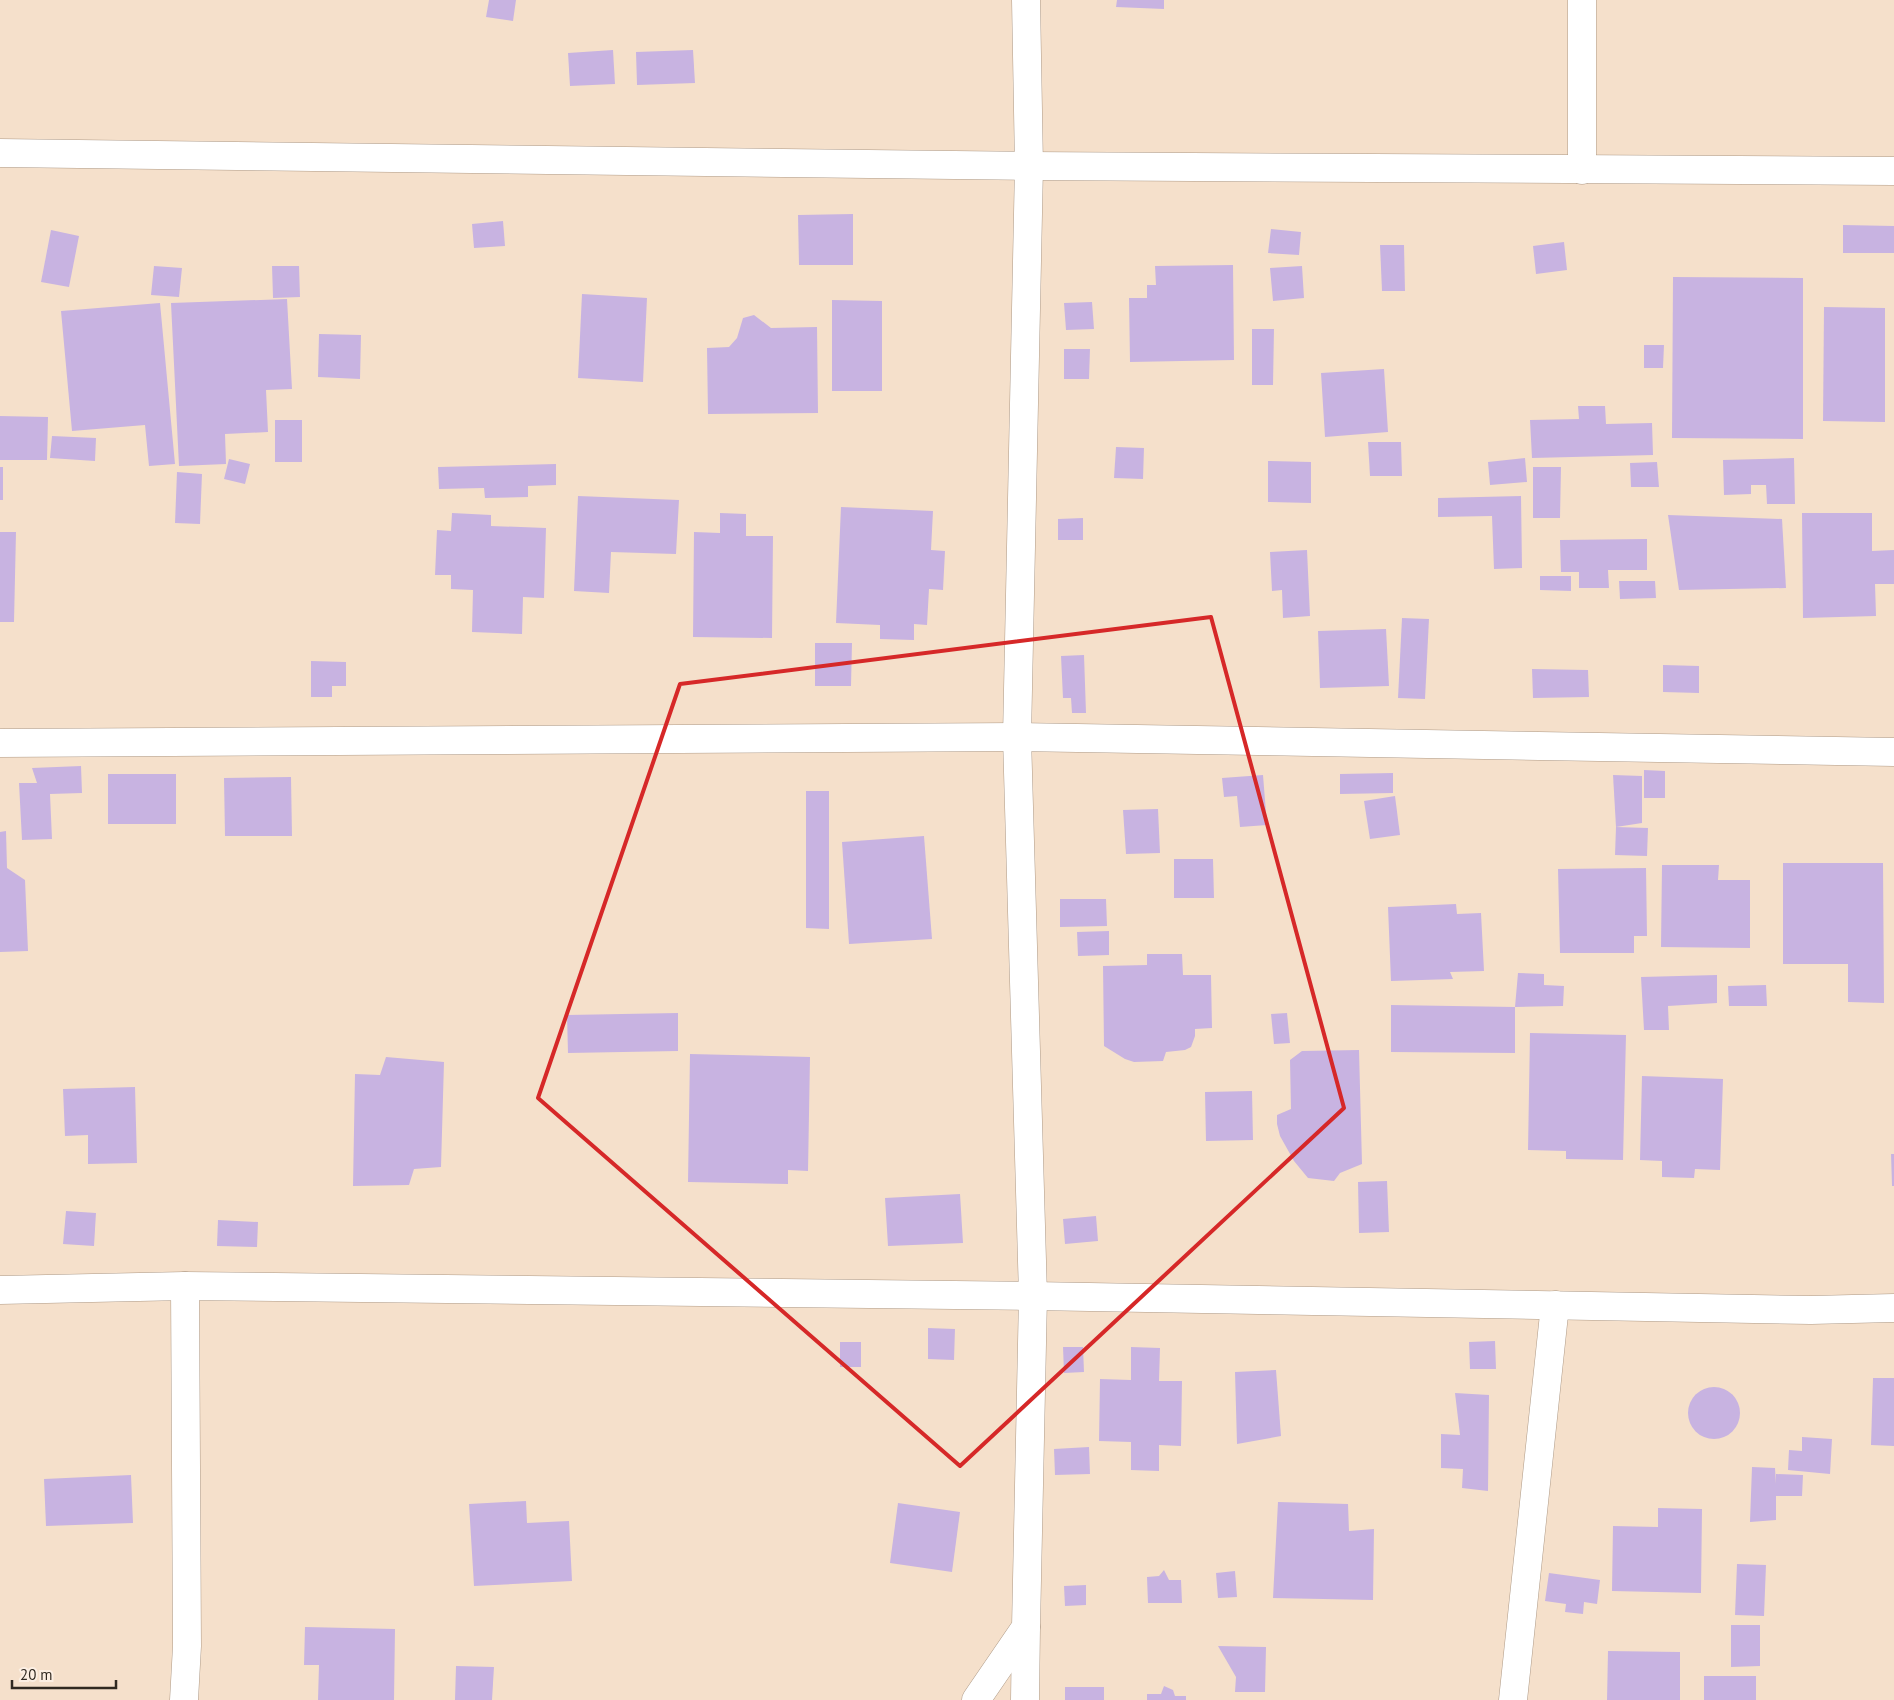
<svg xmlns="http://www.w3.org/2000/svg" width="1894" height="1700" font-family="'PT Sans',sans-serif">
<rect width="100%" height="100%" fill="#f5e0cb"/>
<g fill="#c8b3e1">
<path d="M489 0H516L513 21 486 17Z"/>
<path d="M1117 0H1164V9L1116 7Z"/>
<path d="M613 50 615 84 570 86 568 53Z"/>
<path d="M693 50 695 83 637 85 636 52Z"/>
<path d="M853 214V265H799L798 215Z"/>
<path d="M503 221 505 246 474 248 472 224Z"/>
<path d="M1843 225 1894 226V253H1843Z"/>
<path d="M1271 229 1301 232 1299 255 1268 253Z"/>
<path d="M51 230 79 236 69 287 41 282Z"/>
<path d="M1564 242 1567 270 1536 274 1533 246Z"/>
<path d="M1380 245H1404L1405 291H1382Z"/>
<path d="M1233 265 1234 360 1130 362 1129 298H1147V285H1156L1155 266Z"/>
<path d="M154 266 182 268 179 297 151 295Z"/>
<path d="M272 266H299L300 297 273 298Z"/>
<path d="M1302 266 1304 298 1273 301 1270 268Z"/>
<path d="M1673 277 1803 278V439L1672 438Z"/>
<path d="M582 294 647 298 643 382 578 378Z"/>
<path d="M287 299 292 389 266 390 268 432 225 434 226 464 179 466 171 303Z"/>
<path d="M832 300 882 301V391H832Z"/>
<path d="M1092 302 1094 329 1066 330 1064 303Z"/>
<path d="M160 303 175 464 149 466 145 425 72 431 61 311Z"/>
<path d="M1824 307 1885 308V422L1823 421Z"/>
<path d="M754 315 771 328 817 327 818 413 708 414 707 348 729 347 737 338 743 318Z"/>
<path d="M1252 329H1274L1273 385H1252Z"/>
<path d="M319 334 361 335 360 379 318 377Z"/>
<path d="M1644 345H1664L1663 368H1644Z"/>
<path d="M1064 349H1090L1089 379H1064Z"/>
<path d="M1384 369 1388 432 1325 437 1321 373Z"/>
<path d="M1578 406H1605L1606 424 1652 423 1653 455 1532 458 1530 420 1579 419Z"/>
<path d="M0 416 48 417 47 460H0Z"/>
<rect x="275" y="420" width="27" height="42"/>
<path d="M52 436 96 438 95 461 50 458Z"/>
<path d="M1368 442H1401L1402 476H1370Z"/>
<path d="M1116 447 1144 448 1143 479 1114 478Z"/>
<path d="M1525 458 1527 482 1490 485 1488 462Z"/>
<path d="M1794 458 1795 504H1767L1766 485H1751V494L1724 495 1723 460Z"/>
<path d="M229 459 250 464 245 484 224 479Z"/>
<path d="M1268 461 1311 462V503L1268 502Z"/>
<path d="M1657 462 1659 487H1631L1630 463Z"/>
<path d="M556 464V485L528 486V497L485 498 484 488 439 489 438 467Z"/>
<rect x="0" y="467" width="3" height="33"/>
<path d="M1533 467H1561L1560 518H1533Z"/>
<path d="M177 472 202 474 200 524 175 523Z"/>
<path d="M578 496 679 500 676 554 611 552 609 593 574 591Z"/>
<path d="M1521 496 1522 568 1494 569 1492 516 1438 517V498Z"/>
<path d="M841 507 933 511 931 550 945 551 943 590 929 589 927 625 914 624V640L880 639V625L836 623Z"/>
<path d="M452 513 491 515V526L546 528 544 598 523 597 522 634 472 632 473 590 451 589V575H435L437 530 451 531Z"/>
<path d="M720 513 746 514V536H773L772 638 693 637 694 532 720 533Z"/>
<path d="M1802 513H1872V551L1894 550V584H1875L1876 616 1803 618Z"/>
<path d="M1668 515 1782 519 1786 588 1679 590Z"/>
<path d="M1083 518V540H1058V519Z"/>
<path d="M0 532H16L14 622H0Z"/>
<path d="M1647 539V570H1608L1609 588H1579V572H1561L1560 540Z"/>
<path d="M1307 550 1310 616 1283 618 1282 590 1272 591 1270 552Z"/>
<path d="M1540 576H1571V591L1540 590Z"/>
<path d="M1619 581H1655L1656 598 1620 599Z"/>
<path d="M1402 618 1429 619 1425 699 1398 698Z"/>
<path d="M1386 629 1389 686 1320 688 1318 631Z"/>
<path d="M815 643H852L851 686H815Z"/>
<path d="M1084 655 1086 713H1072L1071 698H1063L1061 656Z"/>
<path d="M311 661 346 662V686H332V697H311Z"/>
<path d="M1663 665 1699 666V693L1663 692Z"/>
<path d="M1532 669 1588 670 1589 697 1533 698Z"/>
<path d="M81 766 82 793 50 794 52 839 22 840 19 783H37L32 768Z"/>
<path d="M1644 770 1665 771V798H1644Z"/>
<path d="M1393 773V793L1340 794V774Z"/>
<rect x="108" y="774" width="68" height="50"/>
<path d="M1263 775 1267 825 1240 827 1237 796 1224 797 1222 778Z"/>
<path d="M1613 775 1642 776V823L1616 827Z"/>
<path d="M291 777 292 836H225L224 778Z"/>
<path d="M806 791H829V929L806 928Z"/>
<path d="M1395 796 1400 835 1370 839 1364 801Z"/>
<path d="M1158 809 1160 853 1126 854 1123 810Z"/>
<path d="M1616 827 1648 828 1647 856 1615 855Z"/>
<path d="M6 831 7 868 25 880 28 951 0 952V832Z"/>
<path d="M924 836 932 939 849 944 842 842Z"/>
<path d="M1174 859H1213L1214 898H1174Z"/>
<path d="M1783 863H1883L1884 1003 1848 1002V964H1783Z"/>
<path d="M1662 865H1719L1718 880H1750V948L1661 947Z"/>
<path d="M1646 868 1647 936H1634V953H1560L1558 869Z"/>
<path d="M1060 899H1106L1107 926 1060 927Z"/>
<path d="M1456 904 1457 914 1481 913 1484 971 1450 972 1453 979 1391 981 1388 907Z"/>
<path d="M1109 931V955L1078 956 1077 932Z"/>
<path d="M1147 954H1182L1183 975H1211L1212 1028 1195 1029V1036L1191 1047 1185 1050 1166 1052 1163 1061 1134 1062 1125 1059 1104 1046 1103 966 1147 965Z"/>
<path d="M1518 973 1544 974V985L1564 986 1563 1006 1515 1007Z"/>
<path d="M1717 975V1003L1668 1006 1669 1030H1644L1641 977Z"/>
<path d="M1766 985 1767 1006H1729L1728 986Z"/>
<path d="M1391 1005 1515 1007V1053L1391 1052Z"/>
<path d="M678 1013V1051L568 1053 567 1015Z"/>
<path d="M1287 1013 1290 1043 1274 1044 1271 1014Z"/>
<path d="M1530 1033 1626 1035 1623 1160 1566 1159V1151L1528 1150Z"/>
<path d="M1359 1050 1362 1164 1340 1173 1334 1181 1308 1178 1294 1161 1280 1136 1277 1124V1115L1291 1109 1290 1060 1302 1051Z"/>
<path d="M690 1054 810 1057 808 1171 788 1170V1184L688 1182Z"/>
<path d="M386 1057 444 1062 441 1167 414 1169 409 1185 353 1186 355 1074 380 1075Z"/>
<path d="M1642 1076 1723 1079 1720 1170 1695 1169 1694 1178 1662 1177V1161L1640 1160Z"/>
<path d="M135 1087 137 1163 88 1164V1135L65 1136 63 1089Z"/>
<path d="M1252 1091 1253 1140 1206 1141 1205 1092Z"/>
<path d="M1891 1154H1894V1186H1892Z"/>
<path d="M1387 1181 1389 1232 1359 1233 1358 1182Z"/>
<path d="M960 1194 963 1243 888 1246 885 1198Z"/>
<path d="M66 1211 96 1213 94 1246 63 1244Z"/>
<path d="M1096 1216 1098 1241 1065 1244 1063 1219Z"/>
<path d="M218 1220 258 1222 257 1247 217 1246Z"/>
<path d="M928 1328 955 1329 954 1360 928 1359Z"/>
<path d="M1495 1341 1496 1369H1470L1469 1342Z"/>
<rect x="840" y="1342" width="21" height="25"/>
<path d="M1063 1347H1083L1084 1372 1064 1373Z"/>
<path d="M1131 1347 1160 1348 1159 1381H1182L1181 1446 1159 1445V1471L1131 1470V1442L1099 1441 1100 1379 1131 1380Z"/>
<path d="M1276 1370 1281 1436 1237 1444 1235 1372Z"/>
<path d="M1873 1378H1894V1446L1871 1445Z"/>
<circle cx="1714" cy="1413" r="26"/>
<path d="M1455 1393 1489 1395 1488 1491 1462 1488 1463 1469 1441 1468V1434L1460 1435Z"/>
<path d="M1802 1437 1832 1439 1830 1474 1788 1470 1789 1450 1802 1451Z"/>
<path d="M1089 1447 1090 1474 1055 1475 1054 1449Z"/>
<path d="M1752 1467 1775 1468 1776 1484V1474L1803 1475 1802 1496H1776V1520L1750 1522Z"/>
<path d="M131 1475 133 1523 46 1526 44 1479Z"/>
<path d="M526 1501 527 1523 569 1521 572 1581 474 1586 469 1504Z"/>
<path d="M1278 1502 1348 1504 1349 1531 1374 1529 1373 1600 1273 1598Z"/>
<path d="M898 1503 960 1512 952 1572 890 1563Z"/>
<path d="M1658 1508 1702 1509 1701 1593 1612 1591 1613 1526 1658 1527Z"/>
<path d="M1737 1564 1766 1565 1764 1616 1735 1615Z"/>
<path d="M1164 1570 1169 1580H1181L1182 1603H1148L1147 1577 1159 1576Z"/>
<path d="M1235 1571 1237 1597 1218 1598 1216 1573Z"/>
<path d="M1549 1573 1600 1580 1597 1604 1584 1602 1583 1614 1565 1612 1566 1604 1545 1601Z"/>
<path d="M1086 1585V1605L1065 1606 1064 1586Z"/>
<path d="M1731 1625H1760V1666L1731 1667Z"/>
<path d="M305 1627 395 1629 394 1700H318L319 1665H304Z"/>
<path d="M1218 1646 1266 1647 1265 1692H1235L1236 1677Z"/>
<path d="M1608 1651 1680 1652V1700H1607Z"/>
<path d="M456 1666 494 1667 492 1700H455Z"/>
<rect x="1704" y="1676" width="52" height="24"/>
<path d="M1164 1686 1173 1690 1175 1696H1186V1700H1147V1694H1161Z"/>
<rect x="1065" y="1687" width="39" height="13"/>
</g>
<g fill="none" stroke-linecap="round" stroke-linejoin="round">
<g stroke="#ae9a87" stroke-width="29">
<g id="minor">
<path d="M1582 0V170"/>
<path d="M0 153 1029 166 1894 171"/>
<path d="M0 743 1017 737 1894 752"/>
<path d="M0 1290 185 1286 1033 1296 1811 1310 1894 1308"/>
<path d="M184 1700 187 1646 185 1286"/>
<path d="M976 1700 1026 1627 1033 1296 1017 737 1029 166 1026 0"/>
<path d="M1025 1700 1026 1627"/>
<path d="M1513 1700 1555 1305"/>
</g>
</g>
<use href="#minor" stroke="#fff" stroke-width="28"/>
</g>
<path fill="none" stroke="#d62828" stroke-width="4" stroke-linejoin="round" d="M1211 617 1344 1108 960 1466 538 1098 680 684Z"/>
<path d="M12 1680v8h104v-8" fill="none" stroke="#302921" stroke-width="2.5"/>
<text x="20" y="1680" font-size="15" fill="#302921" stroke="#fcefe3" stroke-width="4" paint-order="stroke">20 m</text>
</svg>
